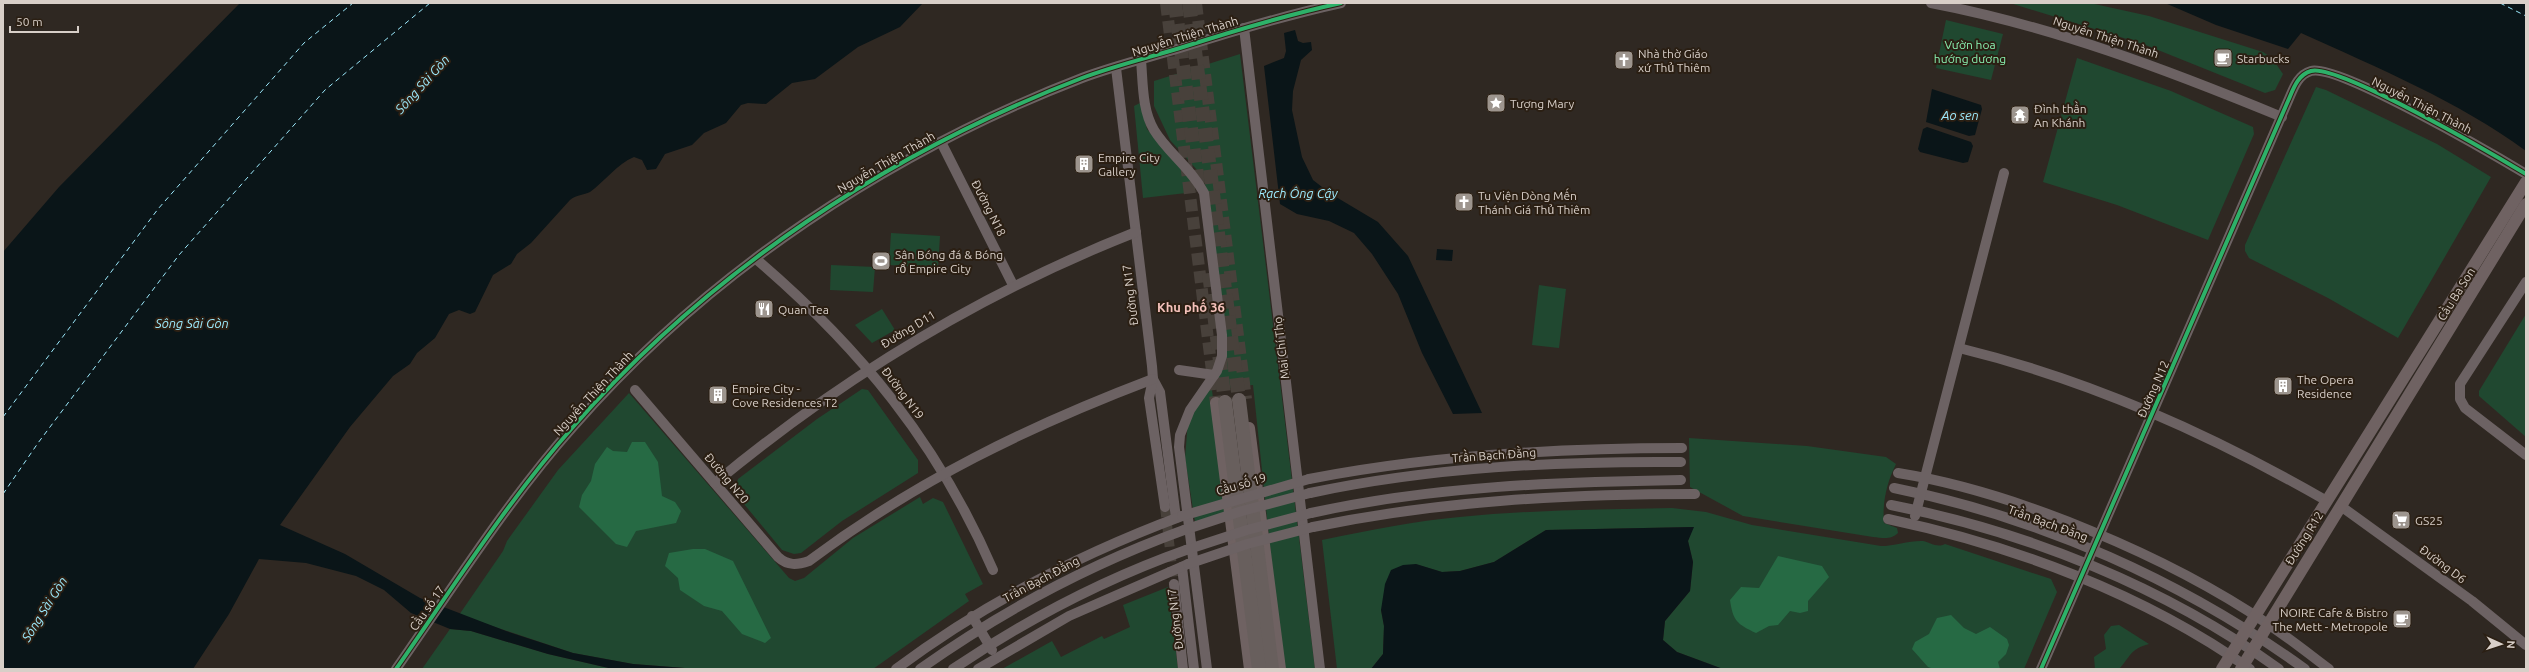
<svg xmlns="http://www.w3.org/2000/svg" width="2529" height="672" font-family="Ubuntu,sans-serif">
<rect width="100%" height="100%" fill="#2f2822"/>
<g fill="#204830">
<path d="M2010 3H2090L2149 16 2263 52 2272 58 2283 74 2275 90 2265 93 2143 44Z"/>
<path d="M1946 20 2003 34 1991 80 1936 68Z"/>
<path d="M1240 54 1315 669H1283L1253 385 1212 390 1227 517 1195 522 1185 458 1188 421 1225 364 1227 341 1209 197 1204 181 1197 170 1170 140 1154 106V81Z"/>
<path d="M2077 58 2171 91 2253 127 2254 134 2208 240 2117 205 2043 182Z"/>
<path d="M2316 87 2326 90 2437 144 2491 177 2398 338 2328 298 2249 258 2245 251V245Z"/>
<path d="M1140 103 1147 129 1191 181 1195 192 1143 198 1134 106Z"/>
<path d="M891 233 940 236 938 268 889 265Z"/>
<path d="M831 265 875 267 873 292 830 290Z"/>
<path d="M1539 285 1566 289 1559 348 1532 345Z"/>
<path d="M882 309 895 330 872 343 855 325Z"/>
<path d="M2526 314V437L2479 396V391Z"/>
<path d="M862 389 868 390 918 460V473L842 521 801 553 794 554 782 550 739 498 735 489 738 479 817 419Z"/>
<path d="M629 393 789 578 795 581 804 578 853 538 920 497 923 504 933 498 943 502 983 584 965 594 969 601 873 669H698L633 664 573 653 459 615 503 551 507 541 558 470Z"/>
<path d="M1689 438 1807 446 1886 457 1896 464C1887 482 1882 503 1884 523L1897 528 1898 533C1891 540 1883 538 1873 537L1743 516 1690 487Z"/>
<path d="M1672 508 1706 512 1752 525 1881 546C1894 546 1912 540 1923 541 1931 543 1937 548 1945 544L2051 579 2057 592 2024 669H1723L1677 652 1663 640 1665 621 1690 591 1693 562 1688 541 1693 527 1546 530 1494 562 1460 571 1442 572 1415 564 1381 610 1384 626 1383 654 1371 669H1337L1322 540C1346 535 1370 530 1394 526 1485 510 1580 510 1672 508Z"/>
<path d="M1168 587 1178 669H1002L1052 641 1061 657 1102 636 1104 639 1130 627 1123 605Z"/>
<path d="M2119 625 2149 644C2130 649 2131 656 2119 669H2095L2094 657 2106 649 2104 635 2111 626Z"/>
<path d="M450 629 471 631 548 654 613 669H422Z"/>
</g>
<g fill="#266a44">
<path d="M632 442H645L658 462 662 496 675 502 681 511 676 523 636 531 627 547 616 544 579 507 582 495 591 481 595 464 607 447 613 451 627 452Z"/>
<path d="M693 549H705L733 561 771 638 765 643 742 634 722 611 704 606 680 590 678 578 665 566 669 553Z"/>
<path d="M1778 556 1822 566 1829 577 1808 601V611L1800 613 1790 611 1778 625 1769 626 1756 633C1737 624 1733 621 1730 600L1741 587 1759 588Z"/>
<path d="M1951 615 1964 628 1976 634 1990 627 2007 639 2009 645 2006 654 1998 662 2000 669H1934L1928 667 1912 649 1915 642 1929 634 1937 618Z"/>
</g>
<g fill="#0a1518">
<path d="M240 3H923L900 27 858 47 815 79 792 83 766 104 748 103 741 105 726 123 704 133 692 145 665 154 656 169 647 170 642 160 634 157C617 164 604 182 590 192 584 195 576 195 570 200L531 243 517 254 511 264 493 275 475 312 470 314 459 310 449 314 435 338 417 353 410 364 393 376 350 427 280 525 345 554 420 598 506 631 573 653 633 664 697 669H613L548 654 471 631 450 629 411 613 384 590 356 576 306 563 259 559 229 614 193 669H3V252L59 187Z"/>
<path d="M2165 3H2526V151C2458 101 2378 68 2301 33L2288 49 2216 25Z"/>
<path d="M1295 30 1298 41 1303 43 1311 42 1312 50 1301 60 1293 91 1292 110 1302 157 1313 180 1331 194 1378 222 1408 256 1482 413 1453 414 1422 353 1398 294 1372 254 1354 233 1329 221 1297 214 1280 204 1264 66 1284 58 1286 51 1284 33Z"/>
<path d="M1932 89 1981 105 1982 109 1975 135 1969 136 1926 122Z"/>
<path d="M1927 127 1971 142 1973 146 1968 162 1963 163 1920 152 1918 149 1923 129Z"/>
<path d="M1437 249 1453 250 1452 261 1436 260Z"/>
<path d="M1694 527 1688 541 1693 562 1690 591 1665 621 1663 640 1677 652 1723 669H1371L1383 654 1384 626 1381 610 1385 584 1391 570 1403 565 1416 564 1442 572 1460 571 1494 562 1546 530Z"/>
</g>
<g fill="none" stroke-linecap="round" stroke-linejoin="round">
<g stroke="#9ce9fc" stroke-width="1" stroke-dasharray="5 4" stroke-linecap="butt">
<path d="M2500 3 2526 16"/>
<path d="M3 417 158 209 304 43 353 3"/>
<path d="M3 494 38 443 179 255 325 90 430 3"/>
</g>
<path stroke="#48413b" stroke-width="10" stroke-dasharray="10 5" stroke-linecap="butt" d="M1165 507 1174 584"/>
<g stroke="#48413b" stroke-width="12" stroke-dasharray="12 6" stroke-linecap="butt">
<path d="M1166 3 1216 403"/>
<path d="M1196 3 1246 399"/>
</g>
<g stroke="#48413b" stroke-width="14" stroke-dasharray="14 7" stroke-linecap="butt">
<path d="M1175 3 1199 191"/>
<path d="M1189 3 1239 400"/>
<path d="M1209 273 1225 402"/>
</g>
<g stroke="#6c6263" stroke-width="10">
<path d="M1931 3C2052 26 2168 70 2282 117"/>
<path d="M1244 28 1320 669"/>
<path d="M1141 60C1143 83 1142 110 1154 130 1168 153 1191 168 1204 193L1222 335V356L1217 371 1190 410 1180 435 1179 447 1207 669"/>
<path d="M1116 68 1152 366 1153 379 1160 392 1176 518"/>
<path d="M941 142 1013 285"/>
<path d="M756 259C860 348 938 443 993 570"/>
<path d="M2526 282 2460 384V399L2465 408 2526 455"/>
<path d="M1959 348C2090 380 2210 434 2327 501"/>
<path d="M1179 370 1214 375"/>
<path d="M1153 379 1149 398 1165 507"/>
<path d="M635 390 778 557C788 566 797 565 809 561 916 481 1029 426 1153 379"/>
<path d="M1898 473C2016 492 2169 557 2268 624 2289 638 2309 654 2329 669"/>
<path d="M1309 479C1432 455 1557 448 1682 448"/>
<path d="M715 483C843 377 981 293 1136 232"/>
<path d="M1894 488C2042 518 2183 581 2305 669"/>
<path d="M1310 493C1432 467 1557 461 1681 462"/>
<path d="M1891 505C2028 532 2165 587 2279 669"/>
<path d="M2342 507 2472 601 2526 645"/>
<path d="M1311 513C1433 486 1557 482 1681 480"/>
<path d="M1915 516 2004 173"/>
<path d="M1888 519C2015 546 2144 594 2250 669"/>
<path d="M1313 527C1439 501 1566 494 1695 494"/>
<path d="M1182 567 1194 669"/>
<path d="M1174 584 1183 669"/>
<path d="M972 616 992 650"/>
<path d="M396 669C452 589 508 500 573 427 709 271 890 152 1082 78 1114 66 1147 58 1180 48 1233 31 1286 15 1341 3"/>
<path d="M896 669C983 604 1080 554 1182 516"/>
<path d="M920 669C1002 611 1090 564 1184 530"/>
<path d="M953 669C1026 620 1104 579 1186 550"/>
<path d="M978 669 1069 616 1188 564"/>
<path d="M2041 669 2288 101C2293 90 2297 75 2311 71 2337 63 2496 156 2526 174"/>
</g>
<g stroke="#6f6262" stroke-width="12">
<path d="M1216 403 1250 669"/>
<path d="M1249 428 1280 669"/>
<path d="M2222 669 2526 182"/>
<path d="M2241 669 2526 204"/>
</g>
<g stroke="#685f5d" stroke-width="14">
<path d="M1239 400 1272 669"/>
<path d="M1225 402 1259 669"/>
</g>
<g stroke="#6c6263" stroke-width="10">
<path d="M1182 516 1309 479"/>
<path d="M1184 530 1242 511 1310 493"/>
<path d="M1186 550 1247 530 1311 513"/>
<path d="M1188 564 1247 544 1313 527"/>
</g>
<g stroke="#2b1f13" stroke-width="6">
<g id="cycleway">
<path d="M396 669C452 589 508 500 573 427 709 271 890 152 1082 78 1114 66 1147 58 1180 48 1233 31 1286 15 1341 3"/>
<path d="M2041 669 2288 101C2293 90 2297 75 2311 71 2337 63 2496 156 2526 174"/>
</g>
</g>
<use href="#cycleway" stroke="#2db169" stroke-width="4"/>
</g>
<defs>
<g id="cafe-square" transform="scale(1)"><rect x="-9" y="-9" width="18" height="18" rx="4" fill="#9d958e" stroke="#2b1f13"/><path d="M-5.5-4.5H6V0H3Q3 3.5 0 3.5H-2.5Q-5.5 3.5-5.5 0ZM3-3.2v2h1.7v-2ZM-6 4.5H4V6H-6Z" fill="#fff"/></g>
<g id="church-square" transform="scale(1)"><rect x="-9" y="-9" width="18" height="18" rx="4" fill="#9d958e" stroke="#2b1f13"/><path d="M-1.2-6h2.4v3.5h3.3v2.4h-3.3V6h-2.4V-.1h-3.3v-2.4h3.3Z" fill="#fff"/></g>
<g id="sight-square" transform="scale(1)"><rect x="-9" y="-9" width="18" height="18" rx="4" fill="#9d958e" stroke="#2b1f13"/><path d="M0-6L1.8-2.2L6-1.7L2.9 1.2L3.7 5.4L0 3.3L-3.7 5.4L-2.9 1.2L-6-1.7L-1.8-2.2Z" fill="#fff"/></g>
<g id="temple-square" transform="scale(1)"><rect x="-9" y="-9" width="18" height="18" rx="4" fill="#9d958e" stroke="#2b1f13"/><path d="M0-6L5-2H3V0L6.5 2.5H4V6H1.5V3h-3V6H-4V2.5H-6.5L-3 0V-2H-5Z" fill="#fff"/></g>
<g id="building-square" transform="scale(1)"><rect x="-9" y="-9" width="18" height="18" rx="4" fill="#9d958e" stroke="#2b1f13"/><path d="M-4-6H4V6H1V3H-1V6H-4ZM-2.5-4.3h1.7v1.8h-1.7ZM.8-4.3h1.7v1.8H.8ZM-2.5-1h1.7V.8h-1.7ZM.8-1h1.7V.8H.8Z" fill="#fff"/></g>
<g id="stadium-square" transform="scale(1)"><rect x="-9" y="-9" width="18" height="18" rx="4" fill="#9d958e" stroke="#2b1f13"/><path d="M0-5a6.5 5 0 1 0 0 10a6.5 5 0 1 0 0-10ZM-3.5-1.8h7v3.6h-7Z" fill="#fff"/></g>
<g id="restaurant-square" transform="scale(1)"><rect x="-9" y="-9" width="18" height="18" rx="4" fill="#9d958e" stroke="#2b1f13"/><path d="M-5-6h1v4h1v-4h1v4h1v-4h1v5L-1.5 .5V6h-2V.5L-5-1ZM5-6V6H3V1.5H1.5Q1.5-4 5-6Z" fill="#fff"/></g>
<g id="supermarket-square" transform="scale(1)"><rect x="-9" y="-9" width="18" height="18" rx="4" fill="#9d958e" stroke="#2b1f13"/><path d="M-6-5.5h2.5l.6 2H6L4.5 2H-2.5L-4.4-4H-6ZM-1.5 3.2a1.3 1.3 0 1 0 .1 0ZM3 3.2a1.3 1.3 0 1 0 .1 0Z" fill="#fff"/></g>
</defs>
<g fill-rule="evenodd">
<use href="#cafe-square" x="2223" y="58"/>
<use href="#church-square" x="1624" y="60"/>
<use href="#sight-square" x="1496" y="103"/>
<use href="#temple-square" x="2020" y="115"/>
<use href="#building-square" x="1084" y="164"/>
<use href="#church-square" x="1464" y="202"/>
<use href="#stadium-square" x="881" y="261"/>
<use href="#restaurant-square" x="764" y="309"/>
<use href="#building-square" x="2283" y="386"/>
<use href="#building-square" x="718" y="395"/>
<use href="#supermarket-square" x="2401" y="520"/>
<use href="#cafe-square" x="2402" y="619"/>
</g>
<g text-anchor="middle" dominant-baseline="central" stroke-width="4" stroke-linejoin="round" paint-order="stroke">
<g font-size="12" fill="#d8cfc8" stroke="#2b1f13">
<text transform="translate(1185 36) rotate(-17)">Nguyễn Thiện Thành</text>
<text transform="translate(2106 37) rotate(18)">Nguyễn Thiện Thành</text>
<text transform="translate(2422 105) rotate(27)">Nguyễn Thiện Thành</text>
<text transform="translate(886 162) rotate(-30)">Nguyễn Thiện Thành</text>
<text transform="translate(989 208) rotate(63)">Đường N18</text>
<text transform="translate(2456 294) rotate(-58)">Cầu Ba Son</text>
<text transform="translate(1130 295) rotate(-97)">Đường N17</text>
<text transform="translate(908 329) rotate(-31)">Đường D11</text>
<text transform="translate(1281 348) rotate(-97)">Mai Chí Thọ</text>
<text transform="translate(2153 389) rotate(-66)">Đường N12</text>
<text transform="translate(593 393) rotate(-47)">Nguyễn Thiện Thành</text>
<text transform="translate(903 393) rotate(53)">Đường N19</text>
<text transform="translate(1494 455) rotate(-4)">Trần Bạch Đằng</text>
<text transform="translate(727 478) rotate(50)">Đường N20</text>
<text transform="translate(1241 484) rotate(-16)">Cầu số 19</text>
<text transform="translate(2048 523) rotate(20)">Trần Bạch Đằng</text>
<text transform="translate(2304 538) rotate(-58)">Đường R12</text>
<text transform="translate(2443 564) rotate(37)">Đường D6</text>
<text transform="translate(1041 579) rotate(-28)">Trần Bạch Đằng</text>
<text transform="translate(427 608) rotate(-55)">Cầu số 17</text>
<text transform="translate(1175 619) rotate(-97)">Đường N17</text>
</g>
<g font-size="12" fill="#88f0b0" stroke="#2b1f13">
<text x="1970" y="44">Vườn hoa<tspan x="1970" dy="14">hướng dương</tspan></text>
</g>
<g font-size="12" fill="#d8cfc8" stroke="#2b1f13" text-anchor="start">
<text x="1638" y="53">Nhà thờ Giáo<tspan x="1638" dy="14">xứ Thủ Thiêm</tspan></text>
<text x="2237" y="58">Starbucks</text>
<text x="1510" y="103">Tượng Mary</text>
<text x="2034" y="108">Đình thần<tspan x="2034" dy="14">An Khánh</tspan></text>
<text x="1098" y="157">Empire City<tspan x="1098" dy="14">Gallery</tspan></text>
<text x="1478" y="195">Tu Viện Dòng Mến<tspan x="1478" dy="14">Thánh Giá Thủ Thiêm</tspan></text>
<text x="895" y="254">Sân Bóng đá &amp; Bóng<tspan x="895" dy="14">rổ Empire City</tspan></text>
<text x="778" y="309">Quan Tea</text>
<text x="2297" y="379">The Opera<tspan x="2297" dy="14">Residence</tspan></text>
<text x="732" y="388">Empire City -<tspan x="732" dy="14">Cove Residences T2</tspan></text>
<text x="2415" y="520">GS25</text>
<text x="2388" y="612" text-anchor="end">NOIRE Cafe &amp; Bistro<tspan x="2388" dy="14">The Mett - Metropole</tspan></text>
</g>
<g font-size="13" font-style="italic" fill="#9ce9fc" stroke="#2b1f13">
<text transform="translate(422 84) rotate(-48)">Sông Sài Gòn</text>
<text x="1960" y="115">Ao sen</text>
<text x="1298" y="193">Rạch Ông Cậy</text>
<text x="192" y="323">Sông Sài Gòn</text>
<text transform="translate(44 609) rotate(-58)">Sông Sài Gòn</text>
</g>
<g font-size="13" font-weight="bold" fill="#f5c2bb" stroke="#2b1f13">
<text x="1191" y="307">Khu phố 36</text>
</g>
</g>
<rect width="2529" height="672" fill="none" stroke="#d8cfc8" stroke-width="8"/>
<g transform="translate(2501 644) rotate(93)" stroke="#2b1f13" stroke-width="3" paint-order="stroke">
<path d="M0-3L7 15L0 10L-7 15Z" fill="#d8cfc8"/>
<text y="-6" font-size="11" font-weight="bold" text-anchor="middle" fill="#d8cfc8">N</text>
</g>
<path d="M10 26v6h68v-6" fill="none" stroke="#d8cfc8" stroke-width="2"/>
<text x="16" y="26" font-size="12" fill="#d8cfc8" stroke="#2b1f13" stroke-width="3" paint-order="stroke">50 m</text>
</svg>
